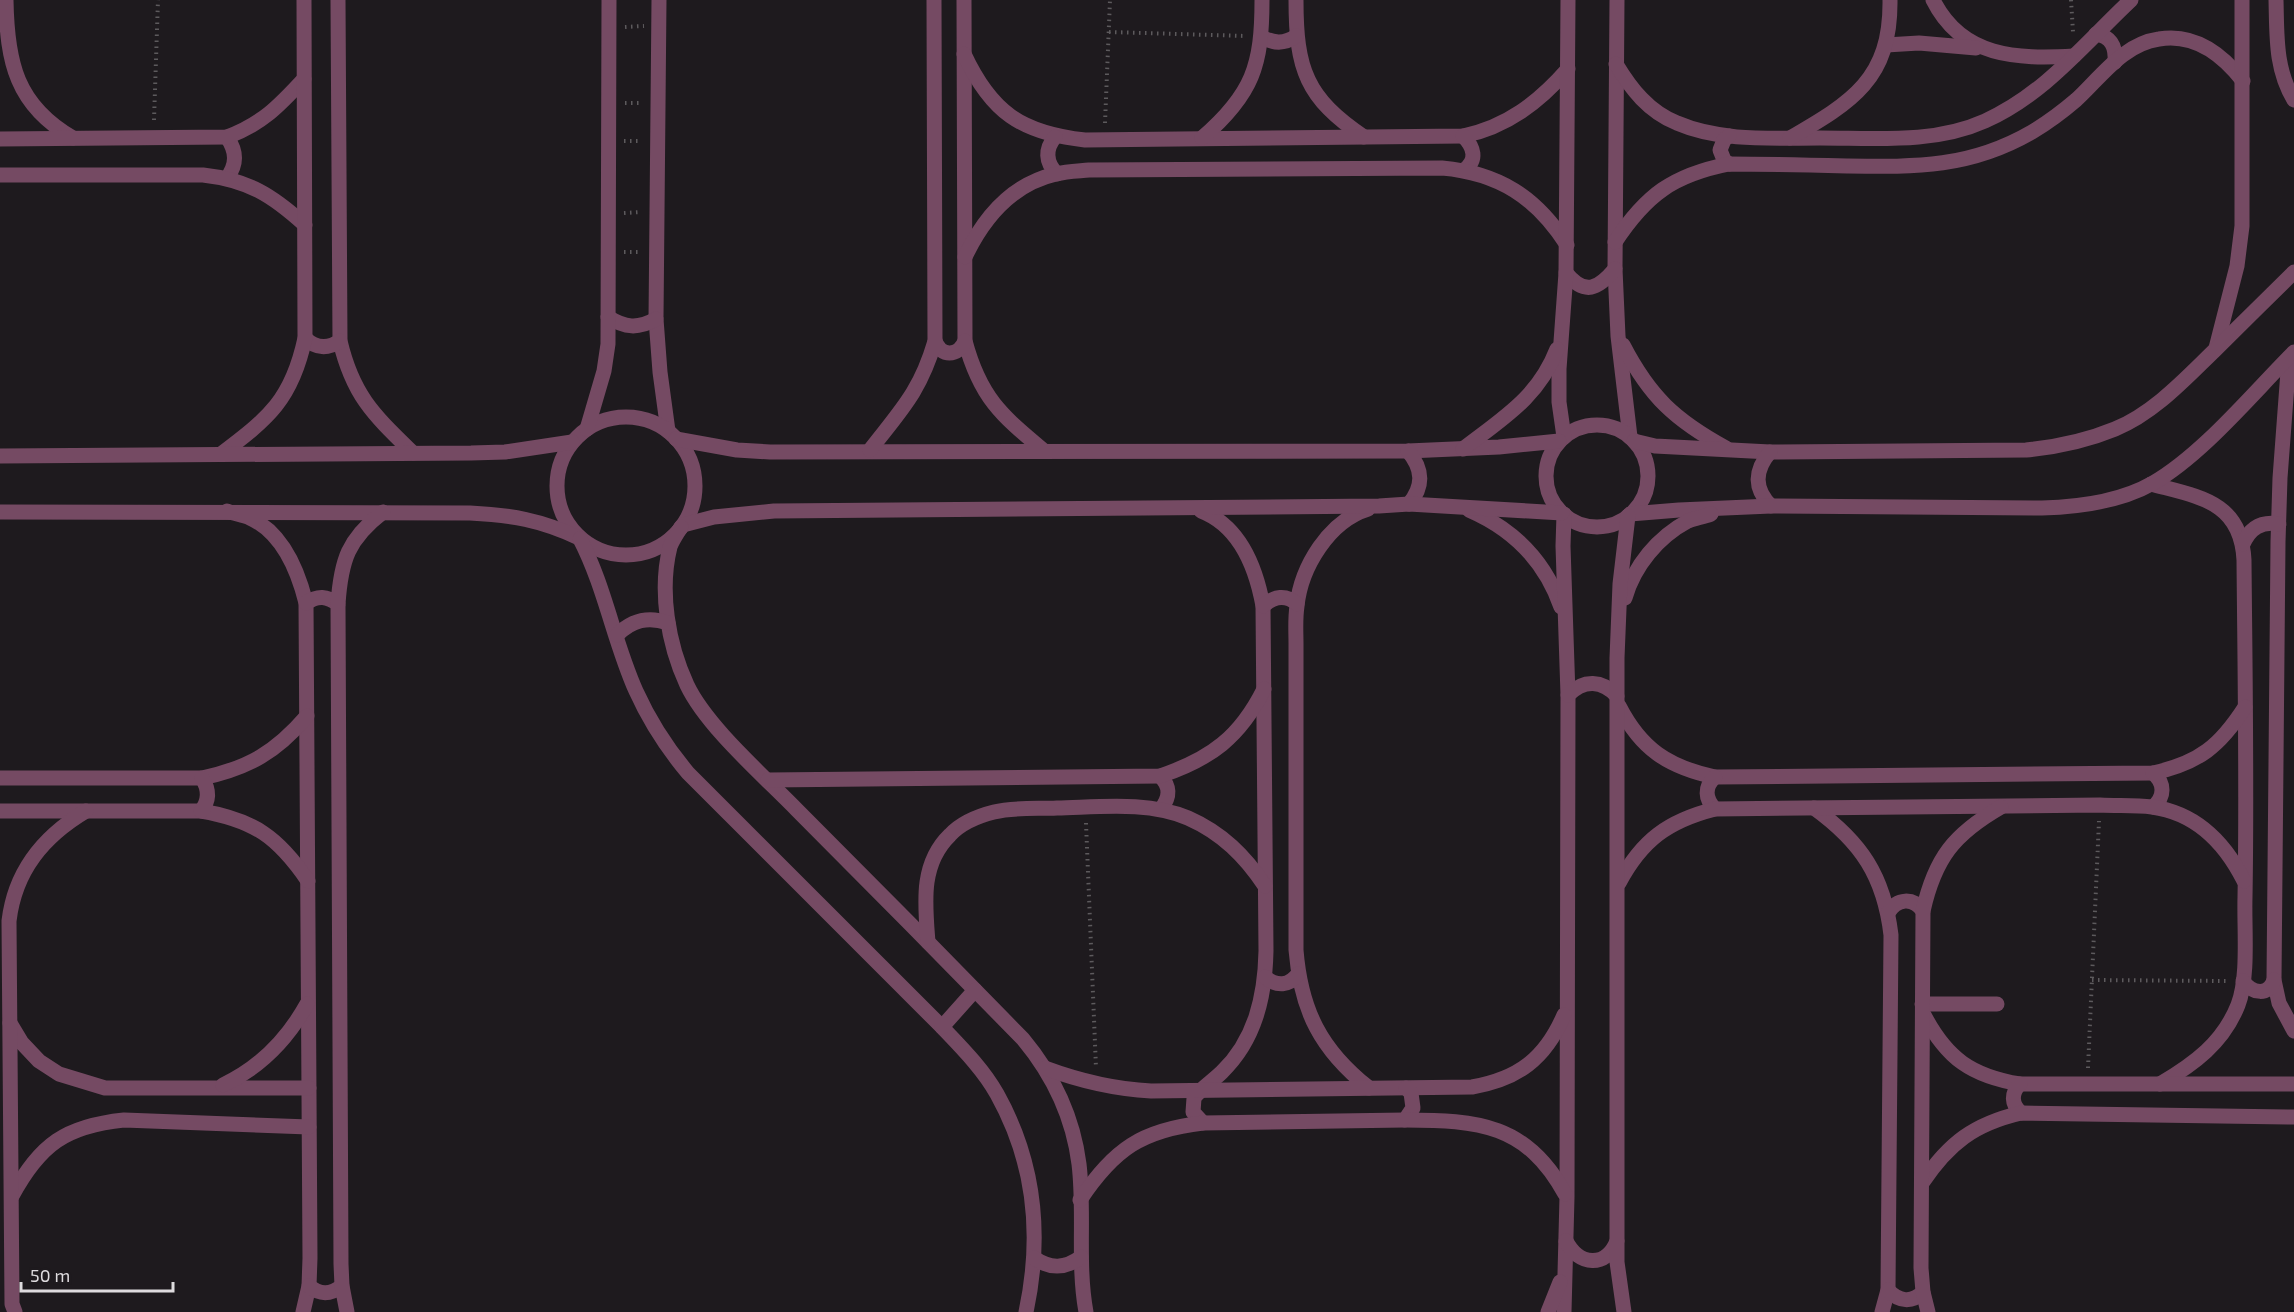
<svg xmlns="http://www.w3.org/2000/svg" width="2294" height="1312" font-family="'Exo 2',sans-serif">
<rect width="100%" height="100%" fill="#1e1a1e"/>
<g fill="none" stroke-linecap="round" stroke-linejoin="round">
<g stroke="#5d5a5d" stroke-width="4" stroke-dasharray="1.5 4.5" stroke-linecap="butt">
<path d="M2071 0 2073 32"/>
<path d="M625 27 644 26"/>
<path d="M1109 32 1246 36"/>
<path d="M625 103H641"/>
<path d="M154 120 158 0"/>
<path d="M1105 123 1110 0"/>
<path d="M624 141H641"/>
<path d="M624 213 641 212"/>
<path d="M624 252H641"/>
<path d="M1086 823 1096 1068"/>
<path d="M2092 980 2226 981"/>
<path d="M2088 1068 2099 821"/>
</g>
<g stroke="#754a63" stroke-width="15">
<path d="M6 0C7 62 16 105 73 138"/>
<path d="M338 0 340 341C353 396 374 415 413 453"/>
<path d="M659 0 656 319 660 372 668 431"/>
<path d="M964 0 965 341C980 397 1001 415 1043 450"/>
<path d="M1296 0C1296 69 1306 98 1364 137"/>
<path d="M1617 0 1615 269 1618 336 1630 437"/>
<path d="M1933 0C1962 58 2017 59 2074 56"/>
<path d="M2276 0C2277 35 2275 69 2294 100"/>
<path d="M2096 34C2112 37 2116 47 2115 62"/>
<path d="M1262 37C1274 44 1285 44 1296 36"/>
<path d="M1886 45 1919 43 1976 48"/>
<path d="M964 54C991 112 1021 133 1085 140L1463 136C1507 127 1539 102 1568 69"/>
<path d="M1616 64C1631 89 1649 112 1677 123 1721 142 1773 138 1820 138 1875 138 1934 144 1985 121 2045 94 2084 44 2131 0"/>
<path d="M1463 136C1474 147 1478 160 1464 170"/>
<path d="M227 137C237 152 237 164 227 178"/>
<path d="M1055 137C1045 149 1045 162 1057 174"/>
<path d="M1202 138C1253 94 1262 65 1262 0"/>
<path d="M1790 138C1852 102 1891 79 1890 0"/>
<path d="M0 139 227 137C262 124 279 106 304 79"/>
<path d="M1729 164 1724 160 1720 150 1724 140 1729 136"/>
<path d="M0 175H203C248 180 272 195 305 225"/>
<path d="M1615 242C1646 195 1673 175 1729 164 1768 164 1808 165 1847 166 1916 167 1970 168 2032 132 2047 123 2062 112 2076 100 2101 77 2123 44 2159 39 2195 33 2222 54 2243 81"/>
<path d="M965 257C984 217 1012 184 1056 174 1067 171 1079 171 1089 170L1442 168C1499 173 1536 197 1567 245"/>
<path d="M1566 273C1585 296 1598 289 1615 269"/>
<path d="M608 317C625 328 638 329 656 319"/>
<path d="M305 338C316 349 328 349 340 341"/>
<path d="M935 341C941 357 958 357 965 341"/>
<path d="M1623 345C1650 397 1675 420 1726 448"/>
<path d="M2216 348 2237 266 2242 226V0"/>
<path d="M2289 358 2280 478 2278 542 2274 980 2279 1003 2294 1031"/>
<circle cx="626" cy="486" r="69"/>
<circle cx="1597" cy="476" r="51"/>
<path d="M587 429 604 371 608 344 609 0"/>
<path d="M1564 437 1559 402V369L1566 273 1568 0"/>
<path d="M676 439 737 450 770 452 1408 451 1499 447 1559 441"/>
<path d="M1634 441 1655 446 1770 452 2026 450C2057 447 2086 441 2115 429 2154 413 2185 379 2215 350 2241 324 2268 298 2294 272"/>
<path d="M1463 449C1503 418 1538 398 1557 349"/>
<path d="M870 450C901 410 920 392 935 341L934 0"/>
<path d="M1408 451C1423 469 1424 486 1409 504"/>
<path d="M1770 452C1754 471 1754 489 1771 506"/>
<path d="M221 454C269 418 292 399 305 338L304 0"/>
<path d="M0 456 471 453 505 452 572 442"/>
<path d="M2151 484C2199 497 2241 501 2244 560 2245 673 2247 785 2245 897 2244 928 2249 977 2238 1005 2223 1043 2194 1064 2160 1084"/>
<path d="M1368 509C1329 521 1301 567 1297 606 1295 619 1296 631 1296 644V950C1301 1011 1321 1050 1369 1088"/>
<path d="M1469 510C1513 529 1545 561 1561 607"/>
<path d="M227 511C235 514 243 515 250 518 283 533 298 571 306 603L310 1258 309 1286 303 1312"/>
<path d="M1201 511C1240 526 1256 568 1263 606L1266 951C1265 997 1255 1040 1222 1072 1213 1081 1201 1088 1194 1098L1193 1112 1203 1123"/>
<path d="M0 512 470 513C511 515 541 520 579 538"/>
<path d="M1564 514 1563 546 1568 695 1567 1197 1564 1312"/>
<path d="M1630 514 1679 510 1771 506 2042 508C2079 507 2120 502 2153 483 2203 454 2252 394 2294 352"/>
<path d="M683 525 714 517 774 511 1379 506 1409 504 1562 513"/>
<path d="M681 527C677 534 672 541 670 547 659 591 668 644 687 685 707 727 764 776 797 810 873 886 948 962 1023 1039 1053 1075 1073 1117 1079 1164 1085 1213 1077 1263 1086 1312"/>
<path d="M580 539C605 587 614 642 636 691 650 722 667 748 688 773L942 1027C962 1048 983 1069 997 1094 1035 1162 1042 1237 1026 1312"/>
<path d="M2243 544C2250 528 2261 521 2279 524"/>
<path d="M1625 598C1634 566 1658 537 1688 521 1695 518 1704 517 1711 514"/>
<path d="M306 603C318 595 327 596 338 604"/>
<path d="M1263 606C1274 596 1286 594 1297 604"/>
<path d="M617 635C632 620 648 616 668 623"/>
<path d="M1568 695C1584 679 1602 680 1617 696"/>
<path d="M1619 706C1641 749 1668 767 1715 777L2153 773C2199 763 2220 746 2245 707"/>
<path d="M1160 776C1171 787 1170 797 1161 809"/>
<path d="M0 778H202C249 768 276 752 307 716"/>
<path d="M768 780 1160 776C1211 759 1240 737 1264 689"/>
<path d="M2153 807C2165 797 2165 783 2153 773"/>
<path d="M1814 808C1861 842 1884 876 1891 935L1888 1290 1882 1312"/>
<path d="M1715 809C1705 799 1704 787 1715 777"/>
<path d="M0 811H201C254 820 278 837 308 881"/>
<path d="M201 811C210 800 209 789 202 778"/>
<path d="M1619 883C1642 840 1668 821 1715 809L2100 805C2117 806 2135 805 2152 807 2196 813 2225 843 2244 881"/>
<path d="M1888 913C1897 898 1913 897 1923 911"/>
<path d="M928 942C925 904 920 864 950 835 961 823 978 816 994 812 1014 807 1037 809 1057 808 1100 807 1148 801 1188 818 1222 833 1245 856 1265 886"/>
<path d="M1265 977C1277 987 1289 986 1298 974"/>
<path d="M2243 981C2252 994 2269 996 2274 980"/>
<path d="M1922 1004H1997"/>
<path d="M1924 1015C1947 1059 1972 1076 2020 1084H2294"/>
<path d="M10 1023 22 1043 39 1061 59 1074 105 1088H309"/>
<path d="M942 1027 975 990"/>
<path d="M1045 1068C1080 1081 1113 1089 1151 1091L1472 1087C1518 1079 1545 1059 1564 1015"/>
<path d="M2020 1084C2011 1093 2011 1104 2021 1113"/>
<path d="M223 1085C261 1067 287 1040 307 1004"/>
<path d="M1405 1120 1413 1108 1411 1093 1406 1088"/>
<path d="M1922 1183C1949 1143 1974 1124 2021 1113L2294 1117"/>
<path d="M12 1196C40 1144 66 1126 124 1120L309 1127"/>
<path d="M1080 1200C1114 1149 1142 1130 1203 1123L1405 1120C1478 1120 1527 1124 1565 1194"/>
<path d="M1566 1241C1579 1266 1606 1268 1617 1241"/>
<path d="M1034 1258C1050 1269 1065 1269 1081 1257"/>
<path d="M309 1286C320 1295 330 1295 342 1286"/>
<path d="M1888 1290C1899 1302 1912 1303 1923 1292"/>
<path d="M15 1312 12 1304 9 921C15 870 44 836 86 811"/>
<path d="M347 1312 342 1286 341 1264 338 604C341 560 348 539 383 512"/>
<path d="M1548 1312 1560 1282"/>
<path d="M1624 1312 1617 1262V658L1620 584 1628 516"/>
<path d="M1928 1312 1923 1292 1921 1268 1923 911C1935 858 1954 834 2001 807"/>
</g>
</g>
<path d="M21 1282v9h152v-9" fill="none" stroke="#dedbde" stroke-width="3"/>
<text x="30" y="1282" font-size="18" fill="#dedbde" stroke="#1e1a1e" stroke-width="4.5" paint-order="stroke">50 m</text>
</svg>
